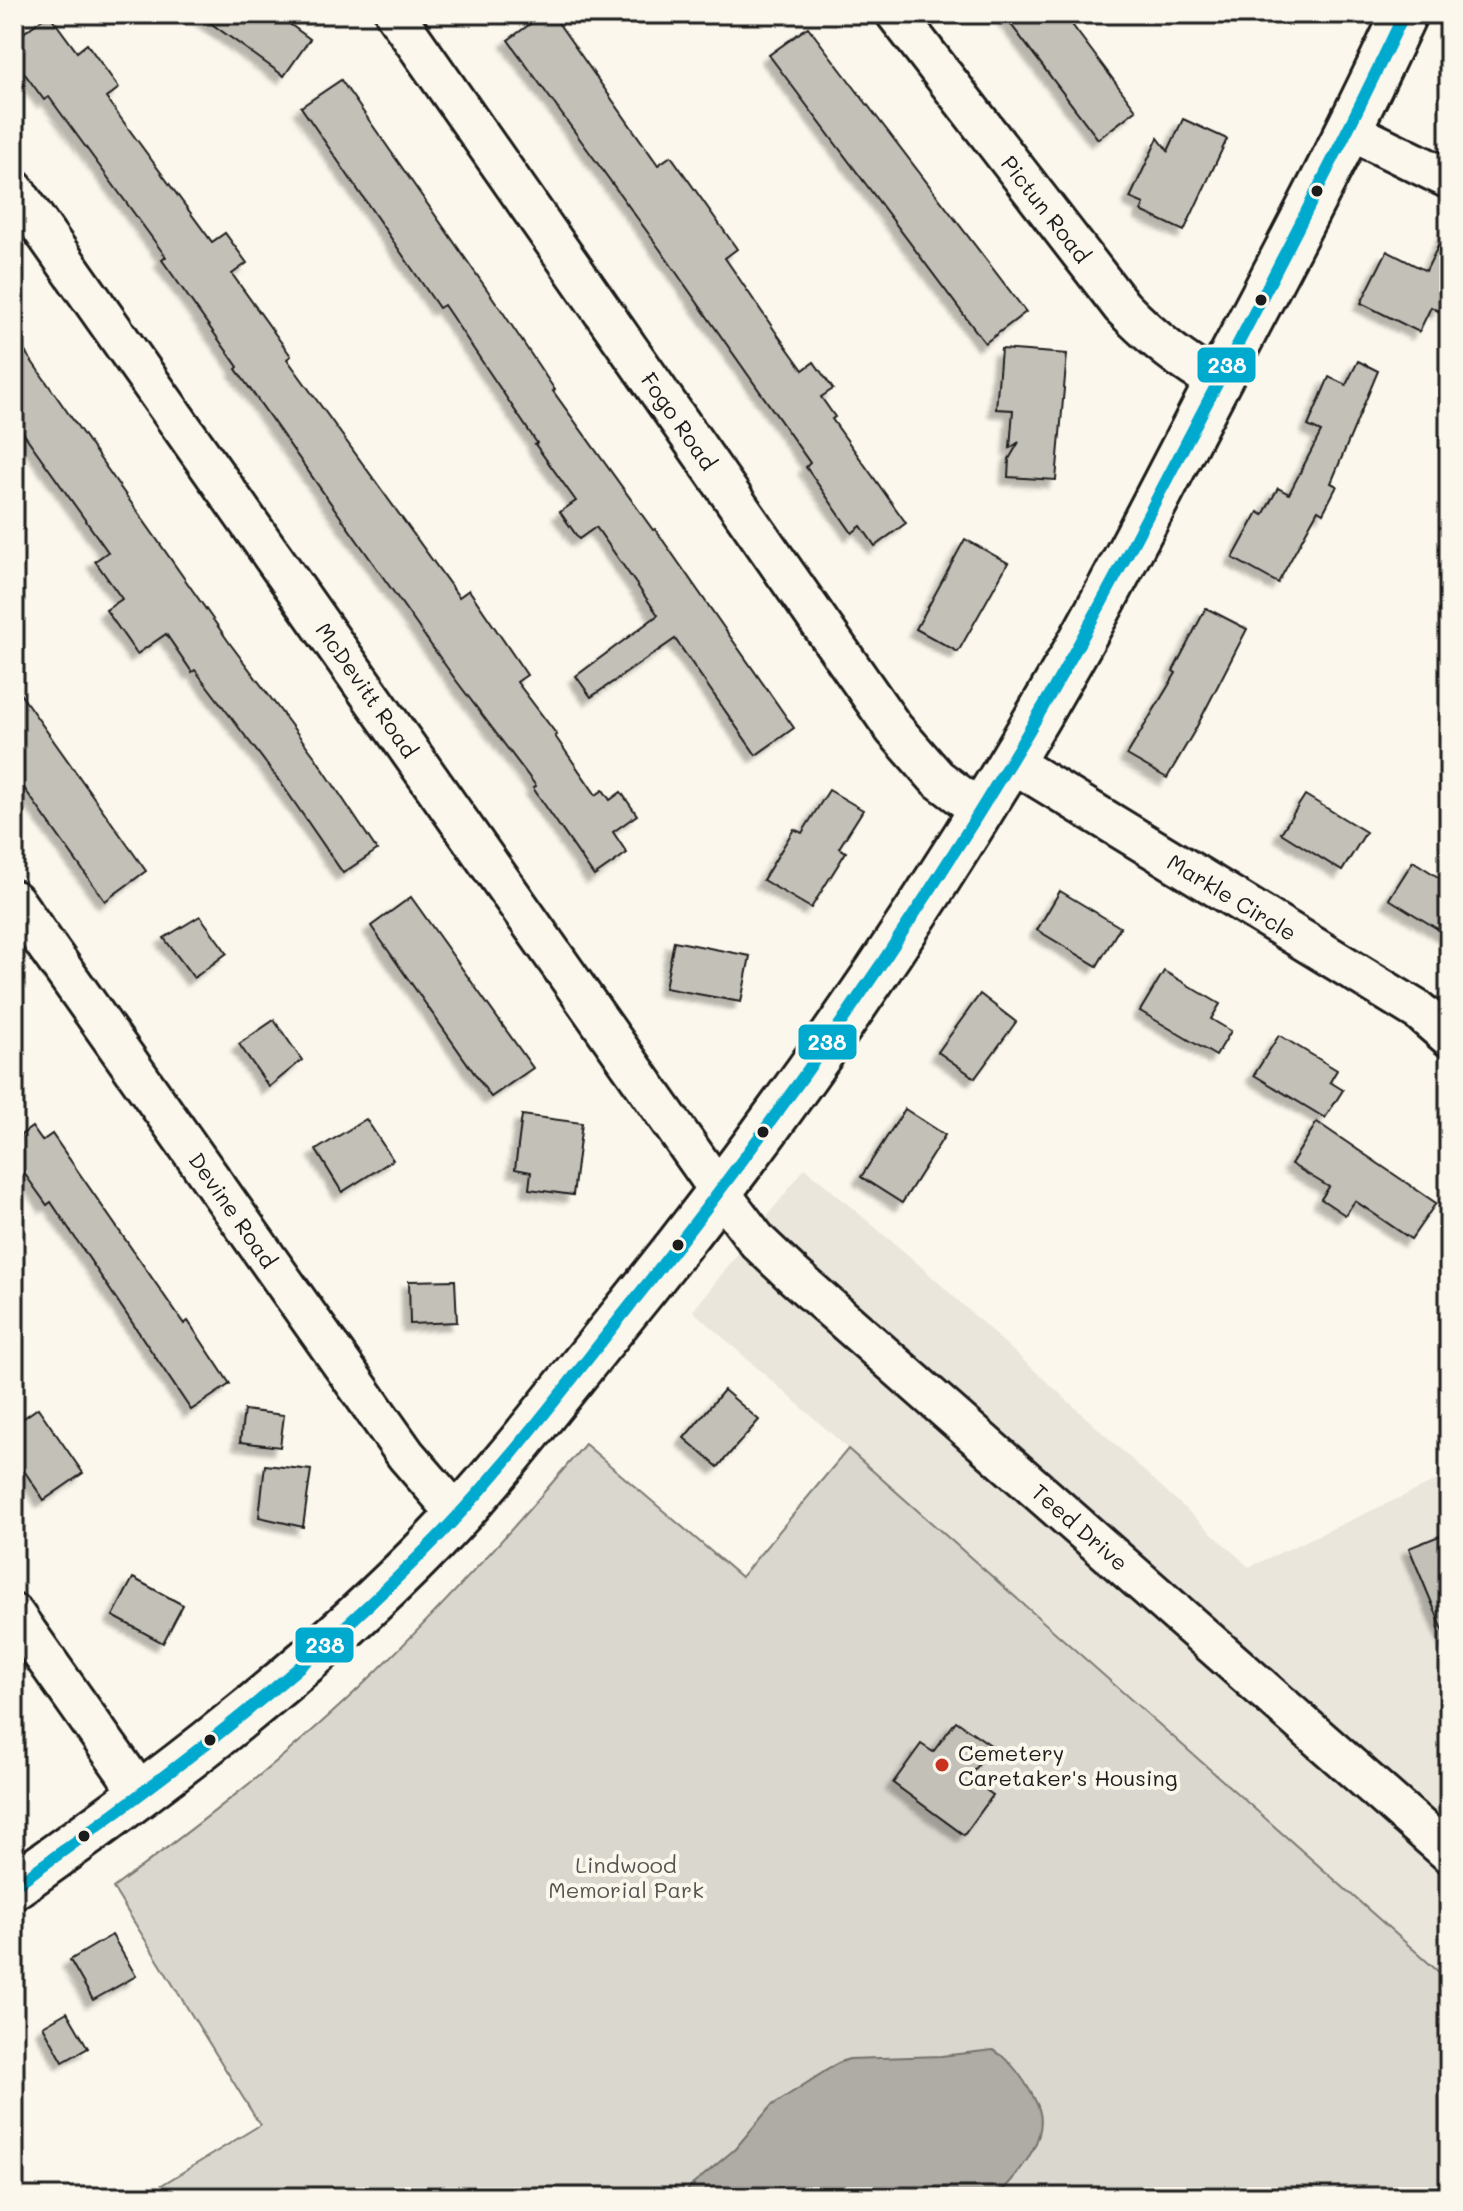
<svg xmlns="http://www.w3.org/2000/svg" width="1463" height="2211" font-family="Mali,sans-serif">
<defs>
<filter id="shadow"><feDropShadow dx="-7" dy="7" stdDeviation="2" flood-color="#0004"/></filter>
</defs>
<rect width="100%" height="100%" fill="#fbf7ec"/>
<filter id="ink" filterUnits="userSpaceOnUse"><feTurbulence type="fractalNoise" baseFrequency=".0125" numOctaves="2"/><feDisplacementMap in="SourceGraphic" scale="16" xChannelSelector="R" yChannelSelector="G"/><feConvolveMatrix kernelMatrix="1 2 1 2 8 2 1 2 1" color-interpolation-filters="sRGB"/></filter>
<g filter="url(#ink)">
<path fill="#eae6dc" d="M805 1168 916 1262 1249 1567 1449 1475V1981L693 1311Z"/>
<path fill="#dad7ce" stroke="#7b7a75" stroke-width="2" d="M585 1444 741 1577 848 1449 1449 1981V2197H142L260 2125 113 1888C198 1825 282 1761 358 1689 439 1612 513 1530 585 1444Z"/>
<path fill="#afaca5" stroke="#74726e" stroke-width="2" d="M993 2050C1007 2058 1015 2068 1024 2081 1029 2089 1036 2100 1039 2109 1049 2140 1016 2177 996 2197H682L691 2186 735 2149 771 2106 838 2063 849 2059 941 2056Z"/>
<g fill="#c3c0b8" stroke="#1c1c1c" stroke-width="2" filter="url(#shadow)">
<path d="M49 14 77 52 87 44 119 88 106 98 212 242 225 233 247 263 232 274 291 356 287 359 459 597 469 590 527 675 517 682 557 735 555 736 596 795 603 790 610 800 621 792 637 815 613 832 627 853 594 876 533 788 536 786 455 679 236 369 238 367 162 260 166 257 49 97 44 100 14 59V40Z"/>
<path d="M198 14H276L310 39 284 76Z"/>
<path d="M544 14H552L658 165 671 156 737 249 725 258 775 331 803 370 814 362 833 389 821 397 835 417 832 419 906 523 875 546 861 526 852 533 806 467 810 463 659 248 508 40Z"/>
<path d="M1003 14H1064L1136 110 1098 139Z"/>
<path d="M808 27 1026 312 985 343 769 55Z"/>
<path d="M341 80 502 311 555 390 553 391 653 530 655 529 794 728 756 755 675 639 591 697 576 676 658 615 596 527 579 539 560 512 576 501 535 444 537 443 444 305 439 308 301 107Z"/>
<path d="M1183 119 1227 139 1184 231 1141 211 1144 204 1130 198 1158 138 1168 151Z"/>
<path d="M1449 224V288L1438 311 1431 307 1419 332 1361 303 1387 251 1426 271Z"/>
<path d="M14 336 231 645 315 757 377 850 343 873 281 783 195 670 192 672 166 634 137 654 106 610 122 599 95 561 108 552 14 420Z"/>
<path d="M1001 349 1067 354 1056 480 1008 477 1009 459 1019 442 1010 448 1013 410 996 409Z"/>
<path d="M1358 361 1378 371 1331 483 1337 486 1323 513 1318 510 1278 583 1233 558 1258 512 1263 515 1278 488 1289 494 1321 432 1308 426 1329 377 1346 385Z"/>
<path d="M965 539 1008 563 958 652 916 629Z"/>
<path d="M1206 608 1247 629 1195 730 1167 778 1127 755 1176 673 1173 671Z"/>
<path d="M14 685 146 871 105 901 14 774Z"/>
<path d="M829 790 863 810 839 848 846 852 811 908 763 880 794 829 802 833Z"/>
<path d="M1305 795 1366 832 1342 871 1281 833Z"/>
<path d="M1413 861 1449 884V936L1389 899Z"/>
<path d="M1060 891 1120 927 1097 966 1037 930Z"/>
<path d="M411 897 533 1068 491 1097 371 926Z"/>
<path d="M200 916 227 953 194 978 164 938Z"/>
<path d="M674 941 750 956 741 1002 665 988Z"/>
<path d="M1164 971 1220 1004 1211 1019 1231 1031 1216 1056 1140 1011Z"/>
<path d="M980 994 1016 1022 975 1078 938 1052Z"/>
<path d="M274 1020 302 1060 269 1087 239 1044Z"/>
<path d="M1279 1035 1337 1070 1330 1082 1343 1090 1325 1118 1254 1075Z"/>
<path d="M905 1109 945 1135 902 1203 861 1177Z"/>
<path d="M522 1115 582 1123 573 1195 529 1189 531 1172 515 1169Z"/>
<path d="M366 1119 393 1160 342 1192 316 1150Z"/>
<path d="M1317 1122 1436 1203 1411 1239 1355 1201 1345 1215 1321 1199 1329 1187 1291 1164Z"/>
<path d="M32 1127 42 1141 52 1134 184 1324 188 1321 230 1384 191 1410 51 1202 47 1205 14 1159V1140Z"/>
<path d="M455 1280 457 1322 410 1324 409 1281Z"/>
<path d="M724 1390 759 1420 718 1467 684 1438Z"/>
<path d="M38 1408 83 1473 44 1500 14 1456V1425Z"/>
<path d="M244 1410 284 1415 280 1447 240 1442Z"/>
<path d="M265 1465 311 1470 303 1527 259 1517Z"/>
<path d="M1449 1532V1642H1448L1409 1548Z"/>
<path d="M133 1578 183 1605 163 1643 113 1616Z"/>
<path d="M956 1721 992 1746 969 1778 993 1795 964 1835 893 1783 921 1744 933 1752Z"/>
<path d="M112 1935 136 1976 93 2000 70 1960Z"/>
<path d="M67 2012 88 2048 63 2062 43 2026Z"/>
</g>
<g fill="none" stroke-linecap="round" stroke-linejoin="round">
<g stroke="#1c1c1c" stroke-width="44">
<g id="street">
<path d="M395 14 894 729 937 778 981 811"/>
<path d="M896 14 1122 307C1151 337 1181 362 1218 382"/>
<path d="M1349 130 1449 179"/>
<path d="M14 189 720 1192 758 1242 794 1276 1449 1853"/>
<path d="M1011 762 1419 1011 1449 1037"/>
<path d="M14 900 406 1455 458 1515"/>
<path d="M14 1614 141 1794"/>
</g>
</g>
<g stroke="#1c1c1c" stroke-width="50">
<path id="secondary" d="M14 1886C162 1782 309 1670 435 1540 498 1475 553 1401 610 1331 782 1120 938 894 1072 657 1121 571 1165 482 1211 395 1277 269 1345 143 1404 14"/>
</g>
<use href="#street" stroke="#fbf7ec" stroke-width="38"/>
<use href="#secondary" stroke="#fbf7ec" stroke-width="44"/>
<g stroke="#fbf7ec" stroke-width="18">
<path id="bus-1" d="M14 1886C162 1781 308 1671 435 1540 506 1467 568 1383 632 1303 773 1127 902 942 1018 749 1090 630 1152 507 1217 384 1281 262 1345 139 1404 14"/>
</g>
<use href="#bus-1" stroke="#00a9ce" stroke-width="12"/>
</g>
</g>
<g fill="#1c1c1c" stroke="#fbf7ec" stroke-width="3">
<circle cx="1317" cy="191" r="7"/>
<circle cx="1261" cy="300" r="7"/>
<circle cx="763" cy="1132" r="7"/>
<circle cx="678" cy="1245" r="7"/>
<circle cx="210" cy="1740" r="7"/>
<circle cx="84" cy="1836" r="7"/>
</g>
<circle fill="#c8321e" stroke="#fbf7ec" stroke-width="3" cx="942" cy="1765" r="8"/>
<g text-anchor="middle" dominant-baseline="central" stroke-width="8" stroke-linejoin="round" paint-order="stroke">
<g font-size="22" fill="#1c1c1c" stroke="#fbf7ec">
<text transform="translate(1046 209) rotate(52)">Pictun Road</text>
<text transform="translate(679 421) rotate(55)">Fogo Road</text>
<text transform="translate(367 690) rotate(55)">McDevitt Road</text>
<text transform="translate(1232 897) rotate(31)">Markle Circle</text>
<text transform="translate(233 1210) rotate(55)">Devine Road</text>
<text transform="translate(1080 1527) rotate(41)">Teed Drive</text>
</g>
<g font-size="22" fill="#1c1c1c" stroke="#fbf7ec" text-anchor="start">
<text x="958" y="1752">Cemetery<tspan x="958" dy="25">Caretaker's Housing</tspan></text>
</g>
<g font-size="22" fill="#555451" stroke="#fbf7ec">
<text x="626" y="1864">Lindwood<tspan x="626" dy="25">Memorial Park</tspan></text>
</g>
</g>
<g stroke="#fbf7ec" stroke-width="3">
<rect x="1196" y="346" width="61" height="38" rx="8" fill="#00a9ce"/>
<rect x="797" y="1023" width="61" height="38" rx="8" fill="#00a9ce"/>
<rect x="294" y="1626" width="61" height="38" rx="8" fill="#00a9ce"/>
</g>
<g font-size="22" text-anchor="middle" font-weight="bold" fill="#fff">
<text x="1227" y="373">238</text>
<text x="827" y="1050">238</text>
<text x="325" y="1653">238</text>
</g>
<rect width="1463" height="2211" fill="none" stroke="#fbf7ec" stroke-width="48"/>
<rect x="24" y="24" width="1415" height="2163" fill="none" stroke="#1c1c1c" stroke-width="3" filter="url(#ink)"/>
</svg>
